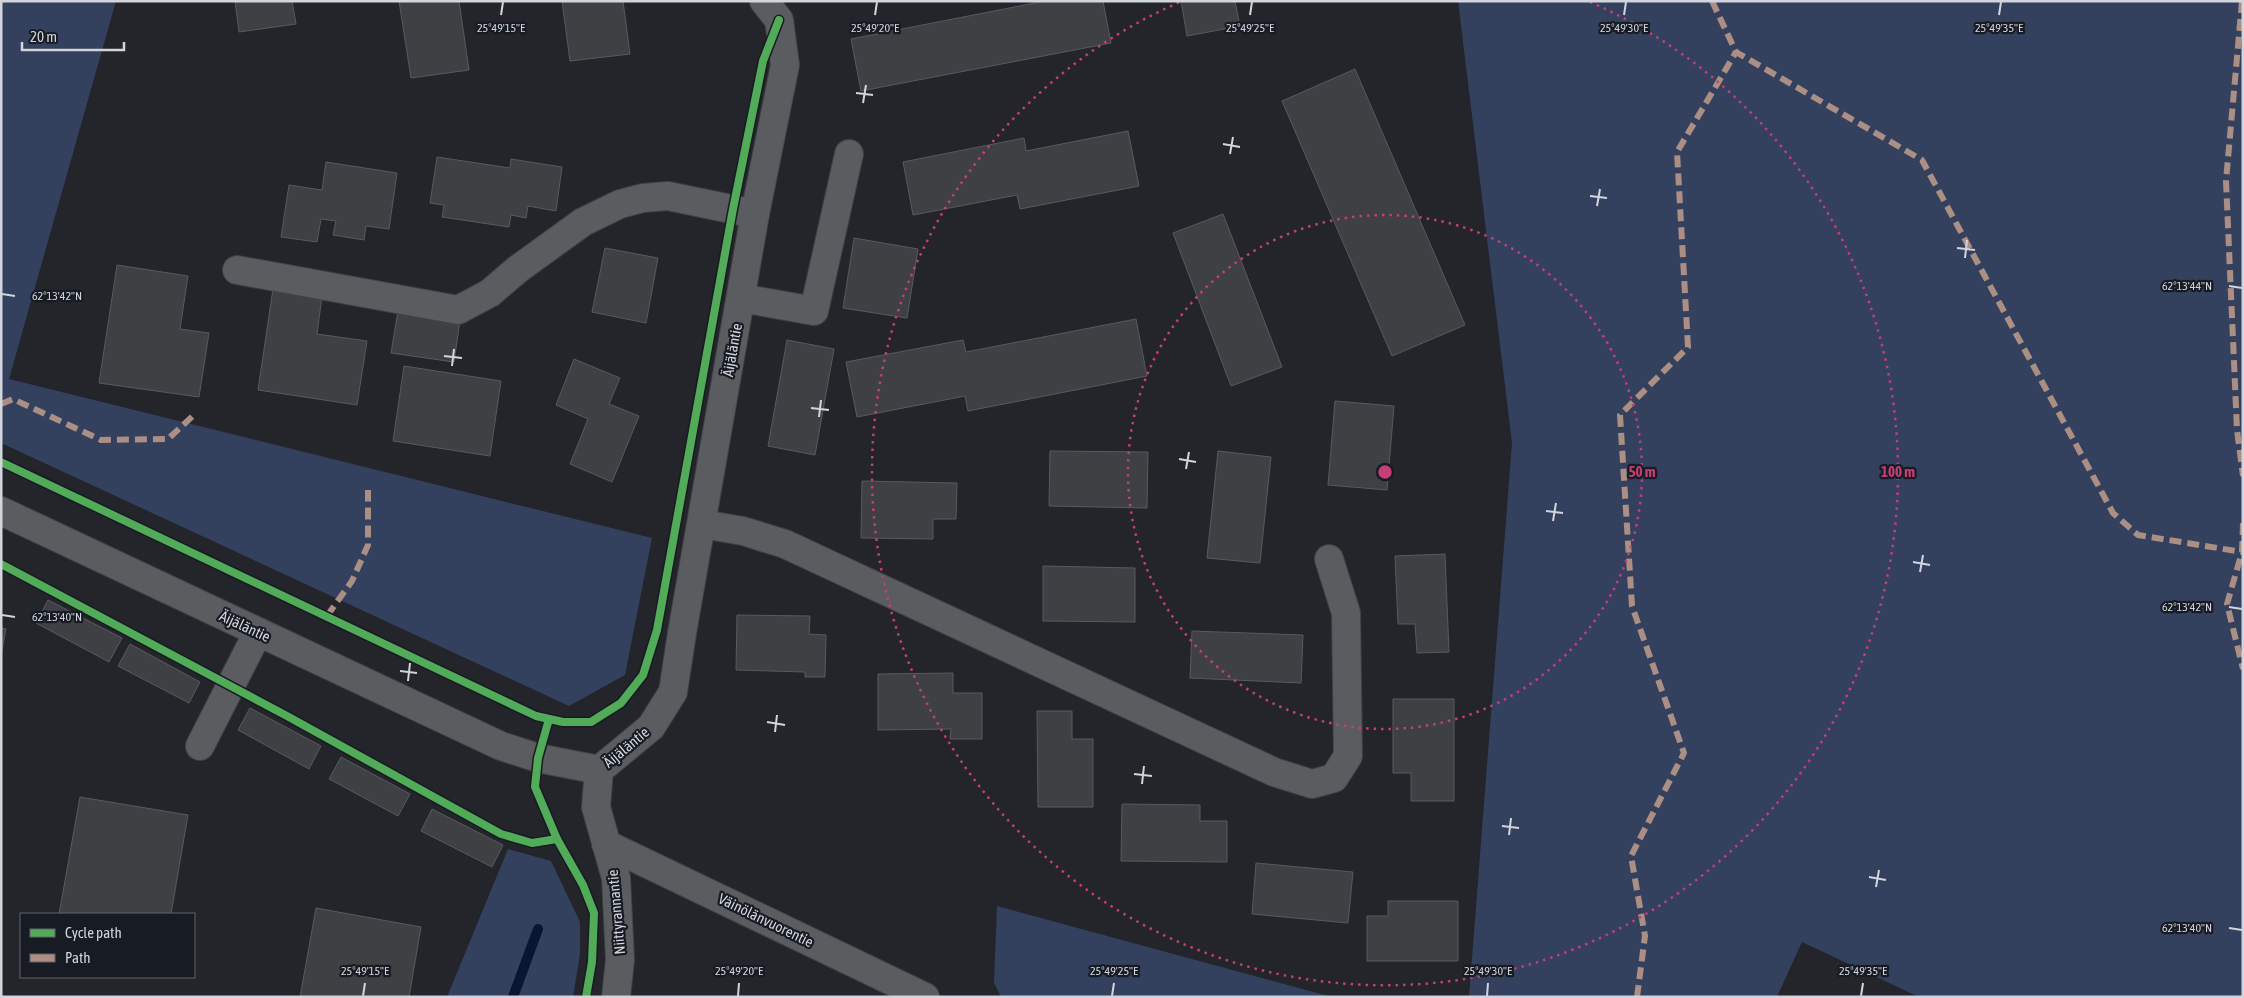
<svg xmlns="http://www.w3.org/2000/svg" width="2244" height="998" font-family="'Asap Condensed',sans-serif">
<rect width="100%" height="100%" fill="#23252a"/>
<g fill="#33405e">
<path d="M1 1H116L9 379 652 538 625 675 569 706 1 443Z"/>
<path d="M1458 1H2243V997H1919L1802 942 1777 997H1469L1512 443Z"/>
<path d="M508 849 551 861 580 922V954L573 997H447Z"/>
<path d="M997 906 1332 997H1001L994 983Z"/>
</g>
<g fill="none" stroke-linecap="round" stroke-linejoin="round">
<path stroke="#0a1532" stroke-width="10" d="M513 997 538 929"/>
</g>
<g fill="#3f4044" stroke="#585a5e">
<path d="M235 1H292L296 24 239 32Z"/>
<path d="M399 1H459L469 70 411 78Z"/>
<path d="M562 1H623L630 54 570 61Z"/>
<path d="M1045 1H1103L1111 43 861 91 851 39Z"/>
<path d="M1181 1H1235L1240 26 1187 36Z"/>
<path d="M1355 69 1465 325 1392 356 1282 101Z"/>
<path d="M1128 131 1139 186 1020 209 1017 195 913 215 903 162 1024 138 1026 151Z"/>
<path d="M437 157 510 168 511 159 562 167 556 211 528 206 526 218 511 215 509 227 442 217 444 205 430 203Z"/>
<path d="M326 162 397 173 389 229 366 226 364 240 333 235 336 221 321 219 317 242 281 237 289 185 322 190Z"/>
<path d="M1223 214 1282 367 1231 386 1173 233Z"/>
<path d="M854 238 918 249 907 318 843 308Z"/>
<path d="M605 248 658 258 646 323 592 312Z"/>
<path d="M117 265 188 276 180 329 209 333 199 397 99 383Z"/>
<path d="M274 282 323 289 317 334 367 341 357 405 258 390Z"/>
<path d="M398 311 460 320 454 362 391 353Z"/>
<path d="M1136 319 1147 376 968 411 965 396 857 417 846 362 963 340 966 352Z"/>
<path d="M787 340 834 349 815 455 768 446Z"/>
<path d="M574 359 620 378 609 404 639 416 612 482 570 464 588 419 556 405Z"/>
<path d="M404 366 501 381 490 456 393 441Z"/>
<path d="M1335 401 1394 406 1387 490 1328 485Z"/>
<path d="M1050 451 1148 452 1147 508 1049 506Z"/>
<path d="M1218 451 1271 457 1260 563 1207 558Z"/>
<path d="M862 481 957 483 956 519H933V539L861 538Z"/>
<path d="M1445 554 1449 652 1417 653 1415 624H1398L1395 556Z"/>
<path d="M1043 566 1135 568V622L1043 621Z"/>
<path d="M48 600 122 638 109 662 36 623Z"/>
<path d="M737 615 810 616 809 634 826 635 825 677H805V672L736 670Z"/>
<path d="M1 628 6 629 1 656Z"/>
<path d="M1192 631 1303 635 1301 683 1190 678Z"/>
<path d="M130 644 200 682 189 703 118 666Z"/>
<path d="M953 673V693H982V739H950L951 729 878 730V674Z"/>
<path d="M1393 699H1454V801H1411V773H1393Z"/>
<path d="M250 708 321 746 309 769 238 730Z"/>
<path d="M1037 711H1072V739H1093V807H1038Z"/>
<path d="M341 757 410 794 398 816 329 779Z"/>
<path d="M80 797 188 815 171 914H59Z"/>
<path d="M1122 804 1200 805V821H1227V862L1121 861Z"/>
<path d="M432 809 503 845 492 867 421 831Z"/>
<path d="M1256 863 1353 872 1348 923 1252 914Z"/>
<path d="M1388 901H1458V961H1367V916H1388Z"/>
<path d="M316 908 421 927 409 997H300Z"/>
</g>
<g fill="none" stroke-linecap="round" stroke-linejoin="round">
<g stroke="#404246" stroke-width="30">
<g id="minor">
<path d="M237 270 458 310 490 293 518 269 583 222 620 204 643 198 668 196 755 214"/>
<path d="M741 298 814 311 849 154"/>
<path d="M1 511 501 746 538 758 599 770 651 727 673 692 682 633 755 214 785 65 779 20 764 1"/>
<path d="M702 524 743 531 785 544 1274 772 1312 784 1334 778 1348 756 1346 613 1329 559"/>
<path d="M200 746 258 632"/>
<path d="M599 770 596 807 616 878 620 960 616 997"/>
<path d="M606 844 925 997"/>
</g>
</g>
<use href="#minor" stroke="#5a5c60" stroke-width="28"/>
<g stroke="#ac8f84" stroke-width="6" stroke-dasharray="12 6" stroke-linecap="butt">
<path d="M1712 1 1736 52 1922 160 2113 513 2138 535 2242 552"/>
<path d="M2242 1 2226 181 2237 430 2243 476"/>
<path d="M1 404 13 399 101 440 168 439 196 413"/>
<path d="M2243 523 2242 552 2227 604 2243 669"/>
<path d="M327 616 352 581 368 545V490"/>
<path d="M1637 997 1645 936 1631 856 1684 753 1632 606 1620 415 1688 347 1677 152 1736 52"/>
</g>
<g stroke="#171b23" stroke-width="11">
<g id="cycleway">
<path d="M1 462 536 716 563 722H591L621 703 643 675 657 630 733 209 763 61 779 20"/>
<path d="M1 564 287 716 501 834 532 843 557 839"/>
<path d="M549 719 538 758 535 787 557 839 583 885 594 913 592 962 586 997"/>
</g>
</g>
<use href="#cycleway" stroke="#51ab58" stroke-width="8"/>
</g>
<path fill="none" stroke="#d2d5db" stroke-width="2" d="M501 15 503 2M875 15 877 2M1250 15 1252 2M1624 15 1626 2M1999 15 2001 2M856 93 873 95M863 103 866 85M1223 144 1240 147M1230 154 1233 137M1590 196 1607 198M1597 206 1600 189M1957 248 1975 250M1965 258 1967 240M2229 286 2242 288M2 294 15 296M444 356 462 358M452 366 454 349M811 408 829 410M819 417 821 400M1179 459 1196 462M1186 469 1189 452M1546 511 1563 513M1553 521 1556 503M1913 562 1930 565M1920 572 1923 555M2229 607 2242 609M2 615 15 617M400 671 417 673M408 681 410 663M767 722 785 725M775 732 777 715M1134 774 1152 776M1142 784 1144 766M1502 826 1519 828M1509 835 1511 818M1869 877 1886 880M1876 887 1879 870M2229 928 2242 930M363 996 365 983M738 996 739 983M1112 996 1114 983M1487 996 1488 983M1861 996 1863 983"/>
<g fill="none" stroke="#c53e75" stroke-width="2.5" stroke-dasharray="2.5 5">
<circle cx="1385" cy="472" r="257"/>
<path d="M1590 2A513 513 0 1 1 1180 2"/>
</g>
<g text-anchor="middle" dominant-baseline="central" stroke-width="4.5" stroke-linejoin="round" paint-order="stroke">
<g font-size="15" fill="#d2d5db" stroke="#171b23">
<text transform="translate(732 350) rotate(-80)">Äijäläntie</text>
<text transform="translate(245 626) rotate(25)">Äijäläntie</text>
<text transform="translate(626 747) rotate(-40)">Äijäläntie</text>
<text transform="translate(616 912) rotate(-95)">Niittyrannantie</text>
<text transform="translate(766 920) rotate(26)">Väinölänvuorentie</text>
</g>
</g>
<g font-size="12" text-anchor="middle" fill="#d2d5db" stroke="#171b23" stroke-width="4.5" stroke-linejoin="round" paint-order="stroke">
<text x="501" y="32">25°49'15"E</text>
<text x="875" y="32">25°49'20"E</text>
<text x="1250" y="32">25°49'25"E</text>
<text x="1624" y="32">25°49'30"E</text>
<text x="1999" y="32">25°49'35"E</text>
<text x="2187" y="290">62°13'44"N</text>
<text x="57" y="300">62°13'42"N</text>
<text x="2187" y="611">62°13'42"N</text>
<text x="57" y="621">62°13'40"N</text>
<text x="2187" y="932">62°13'40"N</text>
<text x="365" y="975">25°49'15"E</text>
<text x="739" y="975">25°49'20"E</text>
<text x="1114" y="975">25°49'25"E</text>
<text x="1488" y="975">25°49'30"E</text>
<text x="1863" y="975">25°49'35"E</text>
</g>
<circle cx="1385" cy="472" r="8" fill="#c53e75" stroke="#171b23" stroke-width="2.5"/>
<g font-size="15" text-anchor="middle" font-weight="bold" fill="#c53e75" stroke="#171b23" stroke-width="4.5" stroke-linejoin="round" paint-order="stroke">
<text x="1642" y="477">50 m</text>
<text x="1898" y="477">100 m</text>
</g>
<rect width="2244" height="998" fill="none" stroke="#d2d5db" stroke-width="5"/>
<rect x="20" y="913" width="175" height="65" fill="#171b23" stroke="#62656d"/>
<rect x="30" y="929" width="25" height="8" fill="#51ab58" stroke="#62656d"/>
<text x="65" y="938" font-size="15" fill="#d2d5db">Cycle path</text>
<rect x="30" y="954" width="25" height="8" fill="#ac8f84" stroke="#62656d"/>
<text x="65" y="963" font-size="15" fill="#d2d5db">Path</text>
<path d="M22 42v8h102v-8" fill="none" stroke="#d2d5db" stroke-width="2.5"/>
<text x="30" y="42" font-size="15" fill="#d2d5db" stroke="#171b23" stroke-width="4" paint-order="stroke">20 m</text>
</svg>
